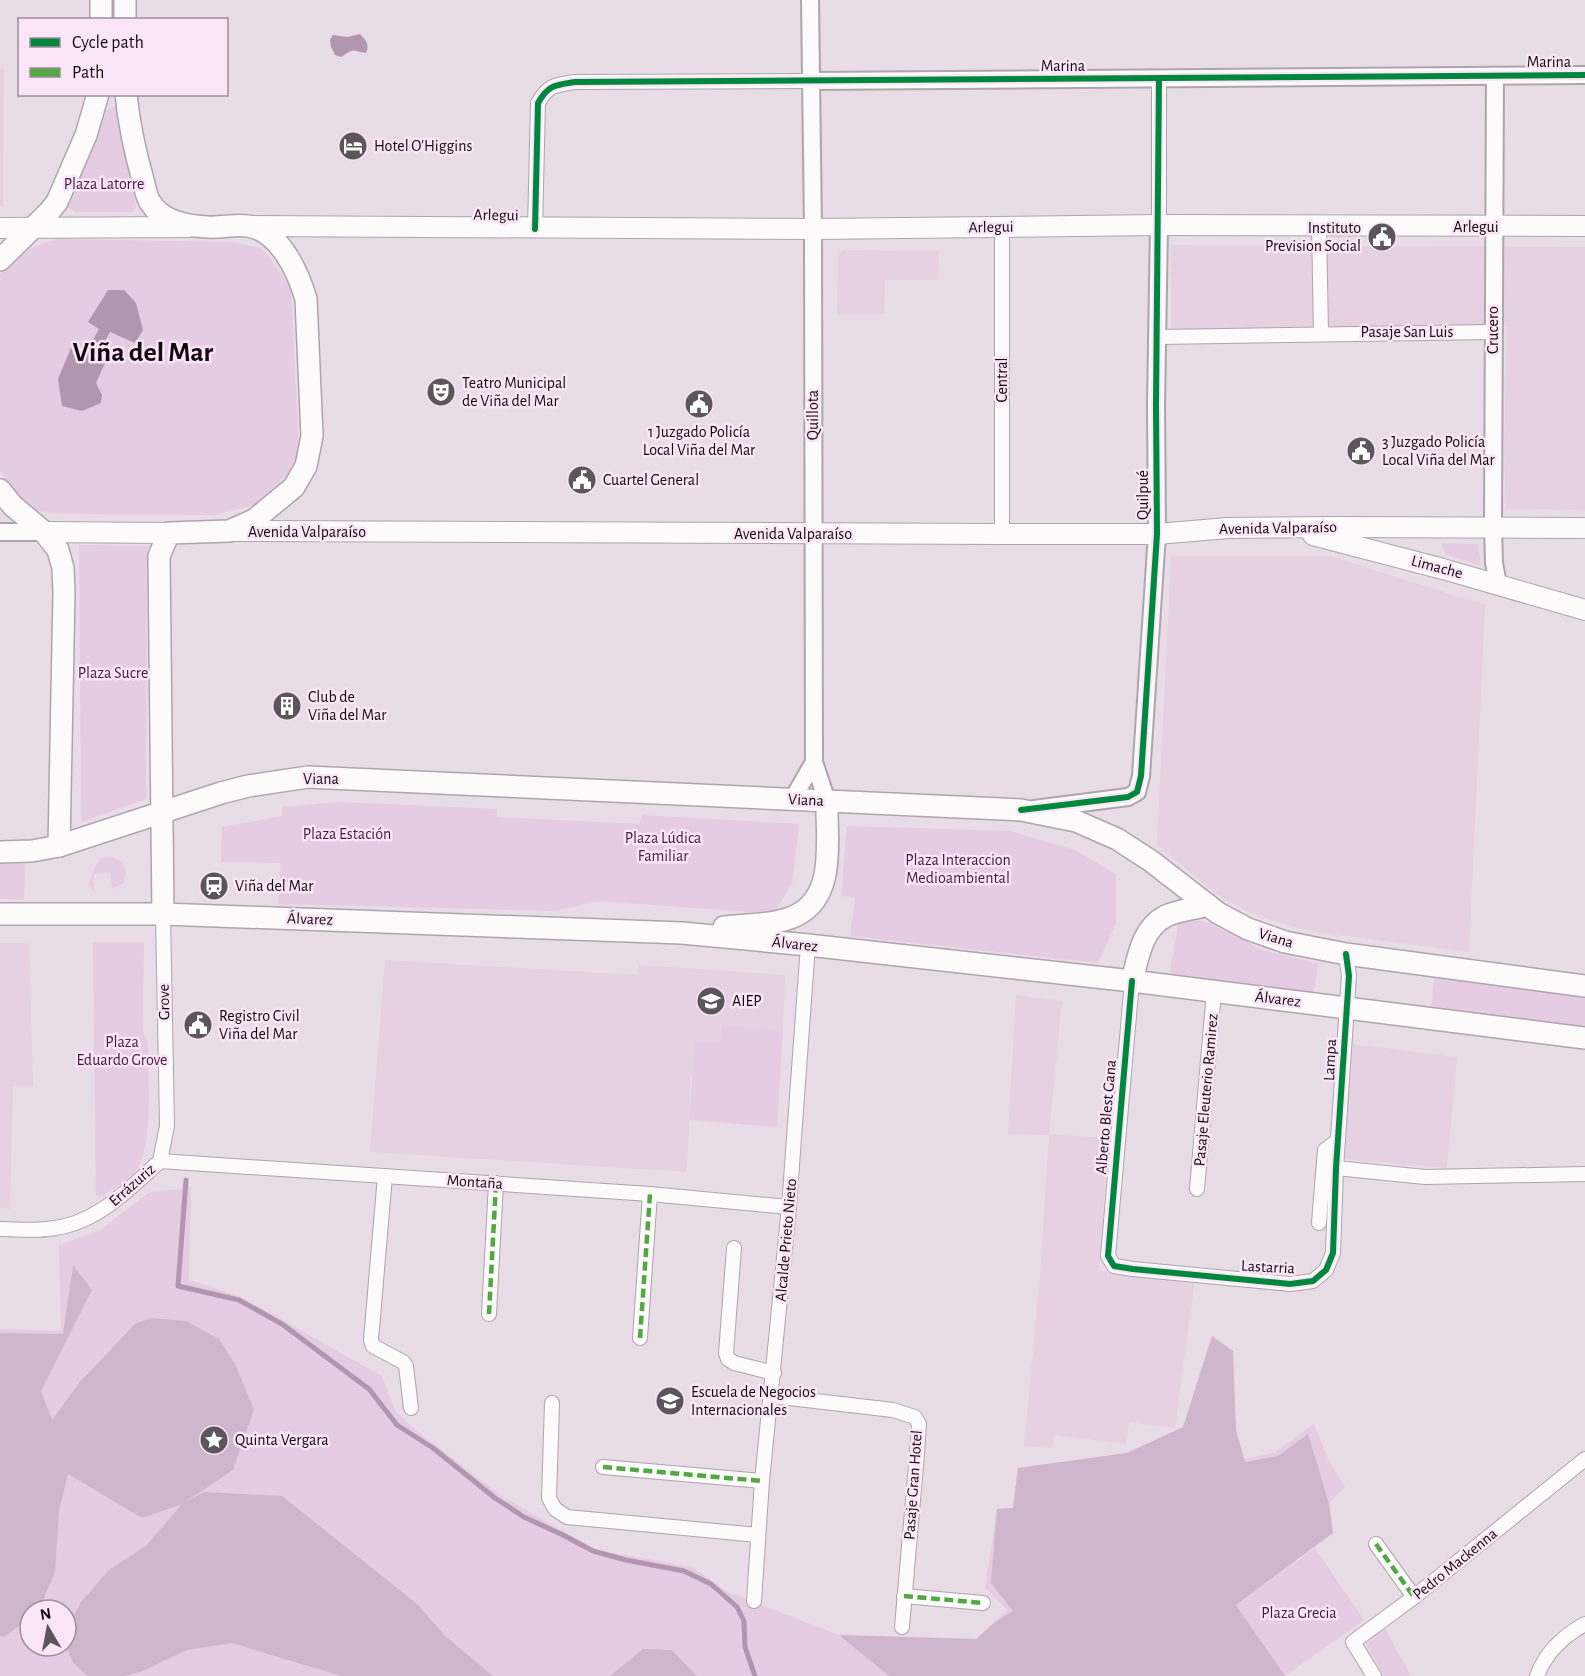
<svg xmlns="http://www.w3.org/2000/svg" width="1585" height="1676" font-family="'Alegreya Sans',sans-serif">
<rect width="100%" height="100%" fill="#e8dce6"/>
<g fill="#e5d1e1">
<path d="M0 69H4L3 206H0Z"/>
<path d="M1171 245 1585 247V510L1506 509 1504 452 1507 326 1171 329Z"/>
<path d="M842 250 939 251 938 280H885L884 314H837L838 257Z"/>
<path d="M1171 556H1330L1485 605 1469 952 1315 932 1276 922 1245 910 1216 894 1157 845Z"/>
<path d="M0 943H29L33 1086H13L10 1209 0 1208Z"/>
<path d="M385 960 639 975V965L785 975 783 1030 721 1027 720 1043 691 1076 687 1172 370 1152Z"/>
<path d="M1016 995 1062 1001 1049 1134 1108 1138 1099 1271 1195 1279 1175 1428 1129 1422 1126 1444 1054 1435 1052 1448 1024 1446 1040 1277 1049 1135 1008 1134Z"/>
<path d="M1351 1044 1457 1057 1447 1168 1345 1159Z"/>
</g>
<g fill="#e5cce2" fill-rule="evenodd">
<path d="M116 105 136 207 132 212H76L68 208 104 112Z"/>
<path d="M56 239 233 242 263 249 291 287 299 451 287 475 254 505 214 515 67 514 37 511 18 497 0 471V274L31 248Z"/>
<path d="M1441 543 1478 544 1481 566 1445 554Z"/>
<path d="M79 545 147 546 146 799 81 822Z"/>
<path d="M340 802 497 809V817L640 824 642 815 799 824 792 884 775 911 763 913 598 901 555 911 278 904 281 863 221 862 222 827 282 816V807Z"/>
<path d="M847 826 1010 831 1075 850 1116 874V923L1098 963 850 936 855 898 841 896Z"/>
<path d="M113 857 122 862 126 873 124 883 112 889 110 872 94 874V892L89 884 95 866 102 858Z"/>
<path d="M0 864H25L24 900 0 899Z"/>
<path d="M1191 920 1207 922 1263 950 1319 964 1313 994 1170 973 1178 924Z"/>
<path d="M93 942H144L143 1032 148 1043C148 1073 154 1150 135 1172 124 1184 111 1192 96 1197Z"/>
<path d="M1434 978 1585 996V1030L1431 1009Z"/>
<path d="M721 1026 783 1030 777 1127 689 1120 695 1042 720 1043Z"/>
<path d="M191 1187 189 1280 241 1297 382 1376 395 1411 413 1428 503 1497 596 1550 692 1567 728 1592 839 1635 976 1639 1008 1610 985 1588 997 1509 1013 1508 1018 1468 1127 1453 1183 1427 1228 1462 1274 1453 1314 1424 1328 1459 1345 1487 1230 1601 1264 1646 1236 1605 1315 1548 1364 1620 1285 1676H0V1329L61 1331 59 1245 99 1231 148 1193ZM30 1610H66V1646H30Z"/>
<path d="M1385 1629 1411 1676H1384L1366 1644Z"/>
</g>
<g fill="#d0b6cd">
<path d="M73 1265 92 1290 41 1391 52 1420 80 1382 135 1324 151 1318 186 1321 219 1339 235 1364 254 1409 233 1470 184 1503 204 1492 282 1496 417 1604 445 1636 493 1676H341L232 1643 187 1650 143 1671 125 1676H88L73 1663 66 1646V1630L81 1602 109 1570 146 1546 182 1504 142 1518 68 1474 59 1510 55 1572 39 1610H30V1618L4 1637 0 1636V1333L63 1334Z"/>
<path d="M1212 1336 1233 1351 1236 1430 1245 1462 1278 1456 1308 1434 1329 1503 1333 1533 1236 1605 1285 1676H889L839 1635 976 1639 995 1622 1013 1611 991 1583 997 1509 1013 1508 1018 1468 1127 1453 1183 1427Z"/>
<path d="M643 1649 672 1650 697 1676H610Z"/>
</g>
<g fill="#b295ae">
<path d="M360 34C366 40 370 45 366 53 351 51 356 47 341 57L335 55 331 47 330 40 333 35 347 37Z"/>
<path d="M108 290H124L136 303 143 330 135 343 110 332 96 358 105 363 96 383 102 395 101 403 82 411 62 406 58 379 71 348 85 355 99 329 88 322Z"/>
</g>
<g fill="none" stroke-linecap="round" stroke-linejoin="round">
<path stroke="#b295ae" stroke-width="5" d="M186 1180 178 1286 239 1300 282 1324 369 1389 397 1425 433 1448 495 1498 524 1517 563 1535 593 1551 626 1560 684 1571 711 1584 737 1607 744 1621 745 1647 755 1676"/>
<g stroke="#aea5ac" stroke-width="16">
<g id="minor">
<path d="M1159 225V78"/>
<path d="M1319 225 1321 333"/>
<path d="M1002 226V534"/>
<path d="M535 229 538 103C548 85 555 85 575 82L811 81"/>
<path d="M1158 337 1493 332"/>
<path d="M1132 981 1108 1256 1114 1266 1133 1269 1290 1284 1313 1281 1326 1270 1333 1253 1336 1168 1349 976 1346 954"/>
<path d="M160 1161 650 1194 789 1207"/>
<path d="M160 1161 167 1126 163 914"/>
<path d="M1336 1168 1425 1177 1585 1174"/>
<path d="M385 1176 371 1340 373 1346 403 1362 406 1366 411 1408"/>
<path d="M1197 1189 1214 991"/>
<path d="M1319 1223 1325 1150 1338 1140"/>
<path d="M0 1229C15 1229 31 1231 47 1229 94 1226 127 1191 160 1161"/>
<path d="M734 1248 726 1353 728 1359 734 1363 774 1373"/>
<path d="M489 1314 496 1183"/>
<path d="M640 1338 650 1194"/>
<path d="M772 1396 893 1410 915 1417 919 1424 917 1454 902 1627"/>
<path d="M552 1403 549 1498 555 1509 567 1517 758 1535"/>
<path d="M603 1467 762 1481"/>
<path d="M1376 1544 1414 1597"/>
<path d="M904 1596 983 1603"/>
<path d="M754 1601 762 1481 789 1207 808 945"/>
<path d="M1374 1676 1353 1642 1414 1597 1585 1459"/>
<path d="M1537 1676C1546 1652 1563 1636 1585 1624"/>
</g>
</g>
<g stroke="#aea5ac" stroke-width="20">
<g id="tertiary">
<path d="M810 0 813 229 814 762 827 801"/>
<path d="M1495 76 1493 528 1494 563 1498 584"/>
<path d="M811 81 1585 75"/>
<path d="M0 532H44"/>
<path d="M792 800 814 762"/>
<path d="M1034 809 1128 797 1137 792 1141 776 1157 534 1156 405 1159 225"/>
</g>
</g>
<g stroke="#aea5ac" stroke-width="22">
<g id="secondary">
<path d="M250 226 813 229 1159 225 1585 226"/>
<path d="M0 228 189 227"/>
<path d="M229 531 1002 534H1157L1228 528 1338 527 1585 528"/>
<path d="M44 532 169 533"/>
<path d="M1313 535 1443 569 1585 610"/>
</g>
</g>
<g stroke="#aea5ac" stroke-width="24">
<g id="primary">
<path d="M101 0V20"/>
<path d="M125 0V20"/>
<path d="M126 94C129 124 135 152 143 180 145 187 146 196 150 202 161 221 187 226 207 227 221 228 235 224 248 226 280 231 298 272 306 299L312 436 306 466 294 487 254 520 229 531 169 533 159 556 163 914"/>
<path d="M0 260 49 212 57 202 86 135 98 94"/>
<path d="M0 490 13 506 44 532 58 550 63 568 64 593 59 846"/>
<path d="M0 852 32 851 59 846 221 793 248 786 308 777 1021 810 1076 821 1117 839 1151 861 1218 913 1248 929 1285 942 1346 954 1585 986"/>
<path d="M0 914H163L682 933 808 945 1132 981 1585 1038"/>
<path d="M724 927C747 924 775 926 797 915 837 895 826 838 827 801"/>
<path d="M1132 981C1138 957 1142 928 1166 916 1178 910 1195 909 1208 905"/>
</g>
</g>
<use href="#minor" stroke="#fcfafb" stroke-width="14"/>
<use href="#tertiary" stroke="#fcfafb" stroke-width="16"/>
<use href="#secondary" stroke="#fcfafb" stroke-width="20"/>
<use href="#primary" stroke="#fcfafb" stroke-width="21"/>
<g stroke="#51a842" stroke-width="4.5" stroke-dasharray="9 4.5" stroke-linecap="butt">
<path d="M489 1314 496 1183"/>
<path d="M640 1338 650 1194"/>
<path d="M603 1467 762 1481"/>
<path d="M1376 1544 1414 1597"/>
<path d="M904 1596 983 1603"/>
</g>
<g stroke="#f9e5f6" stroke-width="10">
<g id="cycleway">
<path d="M535 229 538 103C548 85 555 85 575 82L1585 75"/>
<path d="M1021 810 1128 797 1137 792 1141 776 1157 534 1156 405 1159 78"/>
<path d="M1132 981 1108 1256 1114 1266 1133 1269 1290 1284 1313 1281 1326 1270 1333 1253 1336 1168 1349 976 1346 954"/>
</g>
</g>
<use href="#cycleway" stroke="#00873e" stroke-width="6"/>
</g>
<defs>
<g id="hotel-disc" transform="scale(1.5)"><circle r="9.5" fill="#5d555c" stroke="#f9e5f6"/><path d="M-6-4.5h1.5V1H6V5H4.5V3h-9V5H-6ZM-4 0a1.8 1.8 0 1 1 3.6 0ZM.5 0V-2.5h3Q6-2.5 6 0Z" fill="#fff"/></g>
<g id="civic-disc" transform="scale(1.5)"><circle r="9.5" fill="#5d555c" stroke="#f9e5f6"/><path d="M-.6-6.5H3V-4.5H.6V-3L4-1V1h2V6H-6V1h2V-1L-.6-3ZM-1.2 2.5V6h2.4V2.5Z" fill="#fff"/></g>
<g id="theatre-disc" transform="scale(1.5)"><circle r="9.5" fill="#5d555c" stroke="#f9e5f6"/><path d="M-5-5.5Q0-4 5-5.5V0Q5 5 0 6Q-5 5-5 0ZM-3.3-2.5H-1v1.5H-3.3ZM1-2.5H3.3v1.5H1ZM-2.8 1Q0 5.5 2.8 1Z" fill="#fff"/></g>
<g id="building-disc" transform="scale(1.5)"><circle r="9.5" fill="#5d555c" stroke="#f9e5f6"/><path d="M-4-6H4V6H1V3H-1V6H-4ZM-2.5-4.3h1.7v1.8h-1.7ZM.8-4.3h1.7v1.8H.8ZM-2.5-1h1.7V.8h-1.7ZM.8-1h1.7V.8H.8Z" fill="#fff"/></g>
<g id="station-disc" transform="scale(1.5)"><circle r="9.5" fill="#5d555c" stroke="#f9e5f6"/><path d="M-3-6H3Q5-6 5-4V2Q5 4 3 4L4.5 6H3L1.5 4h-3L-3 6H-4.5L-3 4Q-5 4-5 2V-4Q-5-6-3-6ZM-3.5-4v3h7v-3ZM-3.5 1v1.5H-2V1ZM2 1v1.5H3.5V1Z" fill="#fff"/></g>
<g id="university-disc" transform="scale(1.5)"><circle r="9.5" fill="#5d555c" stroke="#f9e5f6"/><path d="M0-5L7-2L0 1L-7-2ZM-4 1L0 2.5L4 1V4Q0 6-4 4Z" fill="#fff"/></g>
<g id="sight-disc" transform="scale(1.5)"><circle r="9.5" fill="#5d555c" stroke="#f9e5f6"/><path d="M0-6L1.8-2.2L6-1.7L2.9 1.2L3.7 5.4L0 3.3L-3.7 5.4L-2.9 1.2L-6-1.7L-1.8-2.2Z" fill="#fff"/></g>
</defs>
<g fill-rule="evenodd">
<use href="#hotel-disc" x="353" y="146"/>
<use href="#civic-disc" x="1382" y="237"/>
<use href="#theatre-disc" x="441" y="392"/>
<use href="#civic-disc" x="699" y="404"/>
<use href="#civic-disc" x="1361" y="451"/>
<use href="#civic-disc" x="582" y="480"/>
<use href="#building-disc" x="287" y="706"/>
<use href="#station-disc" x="214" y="886"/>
<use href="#university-disc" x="711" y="1001"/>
<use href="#civic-disc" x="198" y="1025"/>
<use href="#university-disc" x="670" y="1401"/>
<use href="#sight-disc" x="214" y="1440"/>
</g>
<g text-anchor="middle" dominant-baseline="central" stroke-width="5" stroke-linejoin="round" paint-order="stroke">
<g font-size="16" fill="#120c11" stroke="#f9e5f6">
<text x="1549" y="62">Marina</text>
<text x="1063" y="66">Marina</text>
<text transform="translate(496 215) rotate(1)">Arlegui</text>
<text transform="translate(991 227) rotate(-1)">Arlegui</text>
<text x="1476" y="227">Arlegui</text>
<text transform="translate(1493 330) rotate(-90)">Crucero</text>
<text x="1407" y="332">Pasaje San Luis</text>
<text transform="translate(1002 380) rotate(-90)">Central</text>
<text transform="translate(813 415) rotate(-90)">Quillota</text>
<text transform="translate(1143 495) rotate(-90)">Quilpué</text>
<text transform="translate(1278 528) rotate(-1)">Avenida Valparaíso</text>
<text x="307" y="532">Avenida Valparaíso</text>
<text x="793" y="534">Avenida Valparaíso</text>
<text transform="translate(1437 567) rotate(15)">Limache</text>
<text x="321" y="779">Viana</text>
<text transform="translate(806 800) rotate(3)">Viana</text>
<text transform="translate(310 919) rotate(2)">Álvarez</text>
<text transform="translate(1276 938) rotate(17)">Viana</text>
<text transform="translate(795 944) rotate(6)">Álvarez</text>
<text transform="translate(1278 999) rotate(7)">Álvarez</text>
<text transform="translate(164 1002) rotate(-91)">Grove</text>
<text transform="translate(1330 1060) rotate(-87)">Lampa</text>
<text transform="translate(1206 1090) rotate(-85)">Pasaje Eleuterio Ramirez</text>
<text transform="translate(1106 1117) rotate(-85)">Alberto Blest Gana</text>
<text transform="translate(475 1182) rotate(4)">Montaña</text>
<text transform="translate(132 1185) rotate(-41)">Errázuriz</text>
<text transform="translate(786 1240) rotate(-85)">Alcalde Prieto Nieto</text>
<text transform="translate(1268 1267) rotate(3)">Lastarria</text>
<text transform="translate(913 1485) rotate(-86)">Pasaje Gran Hotel</text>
<text transform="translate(1455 1564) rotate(-39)">Pedro Mackenna</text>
</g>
<g font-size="16" fill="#120c11" stroke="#f9e5f6" text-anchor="start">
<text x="374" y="146">Hotel O'Higgins</text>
<text x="1361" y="228" text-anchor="end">Instituto<tspan x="1361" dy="18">Prevision Social</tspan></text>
<text x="462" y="383">Teatro Municipal<tspan x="462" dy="18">de Viña del Mar</tspan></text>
<text x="699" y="432" text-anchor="middle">1 Juzgado Policía<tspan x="699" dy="18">Local Viña del Mar</tspan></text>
<text x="1382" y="442">3 Juzgado Policía<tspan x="1382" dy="18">Local Viña del Mar</tspan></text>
<text x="603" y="480">Cuartel General</text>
<text x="308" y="697">Club de<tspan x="308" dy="18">Viña del Mar</tspan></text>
<text x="235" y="886">Viña del Mar</text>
<text x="732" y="1001">AIEP</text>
<text x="219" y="1016">Registro Civil<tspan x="219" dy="18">Viña del Mar</tspan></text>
<text x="691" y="1392">Escuela de Negocios<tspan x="691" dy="18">Internacionales</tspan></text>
<text x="235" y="1440">Quinta Vergara</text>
</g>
<g font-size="16" fill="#471844" stroke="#f9e5f6">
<text x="104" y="184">Plaza Latorre</text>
<text x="113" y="673">Plaza Sucre</text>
<text x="347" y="834">Plaza Estación</text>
<text x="663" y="838">Plaza Lúdica<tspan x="663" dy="18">Familiar</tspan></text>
<text x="958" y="860">Plaza Interaccion<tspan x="958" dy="18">Medioambiental</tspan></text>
<text x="122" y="1042">Plaza<tspan x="122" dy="18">Eduardo Grove</tspan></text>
<text x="1299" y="1613">Plaza Grecia</text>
</g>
<g font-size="28" font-weight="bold" fill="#120c11" stroke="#f9e5f6">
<text x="143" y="353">Viña del Mar</text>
</g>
</g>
<rect x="18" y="18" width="210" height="78" fill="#f9e5f6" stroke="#9d8e9a" stroke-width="1.5"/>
<rect x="30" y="38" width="30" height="9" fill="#00873e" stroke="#9d8e9a" stroke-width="1.5"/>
<text x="72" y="48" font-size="18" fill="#120c11">Cycle path</text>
<rect x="30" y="68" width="30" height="9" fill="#51a842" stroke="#9d8e9a" stroke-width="1.5"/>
<text x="72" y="78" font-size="18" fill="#120c11">Path</text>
<g transform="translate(48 1628) rotate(350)"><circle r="28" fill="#f9e5f6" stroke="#9d8e9a" stroke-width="1.5"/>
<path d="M0-4.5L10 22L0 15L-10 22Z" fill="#5d555c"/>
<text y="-9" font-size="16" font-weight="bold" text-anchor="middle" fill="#120c11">N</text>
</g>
</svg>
